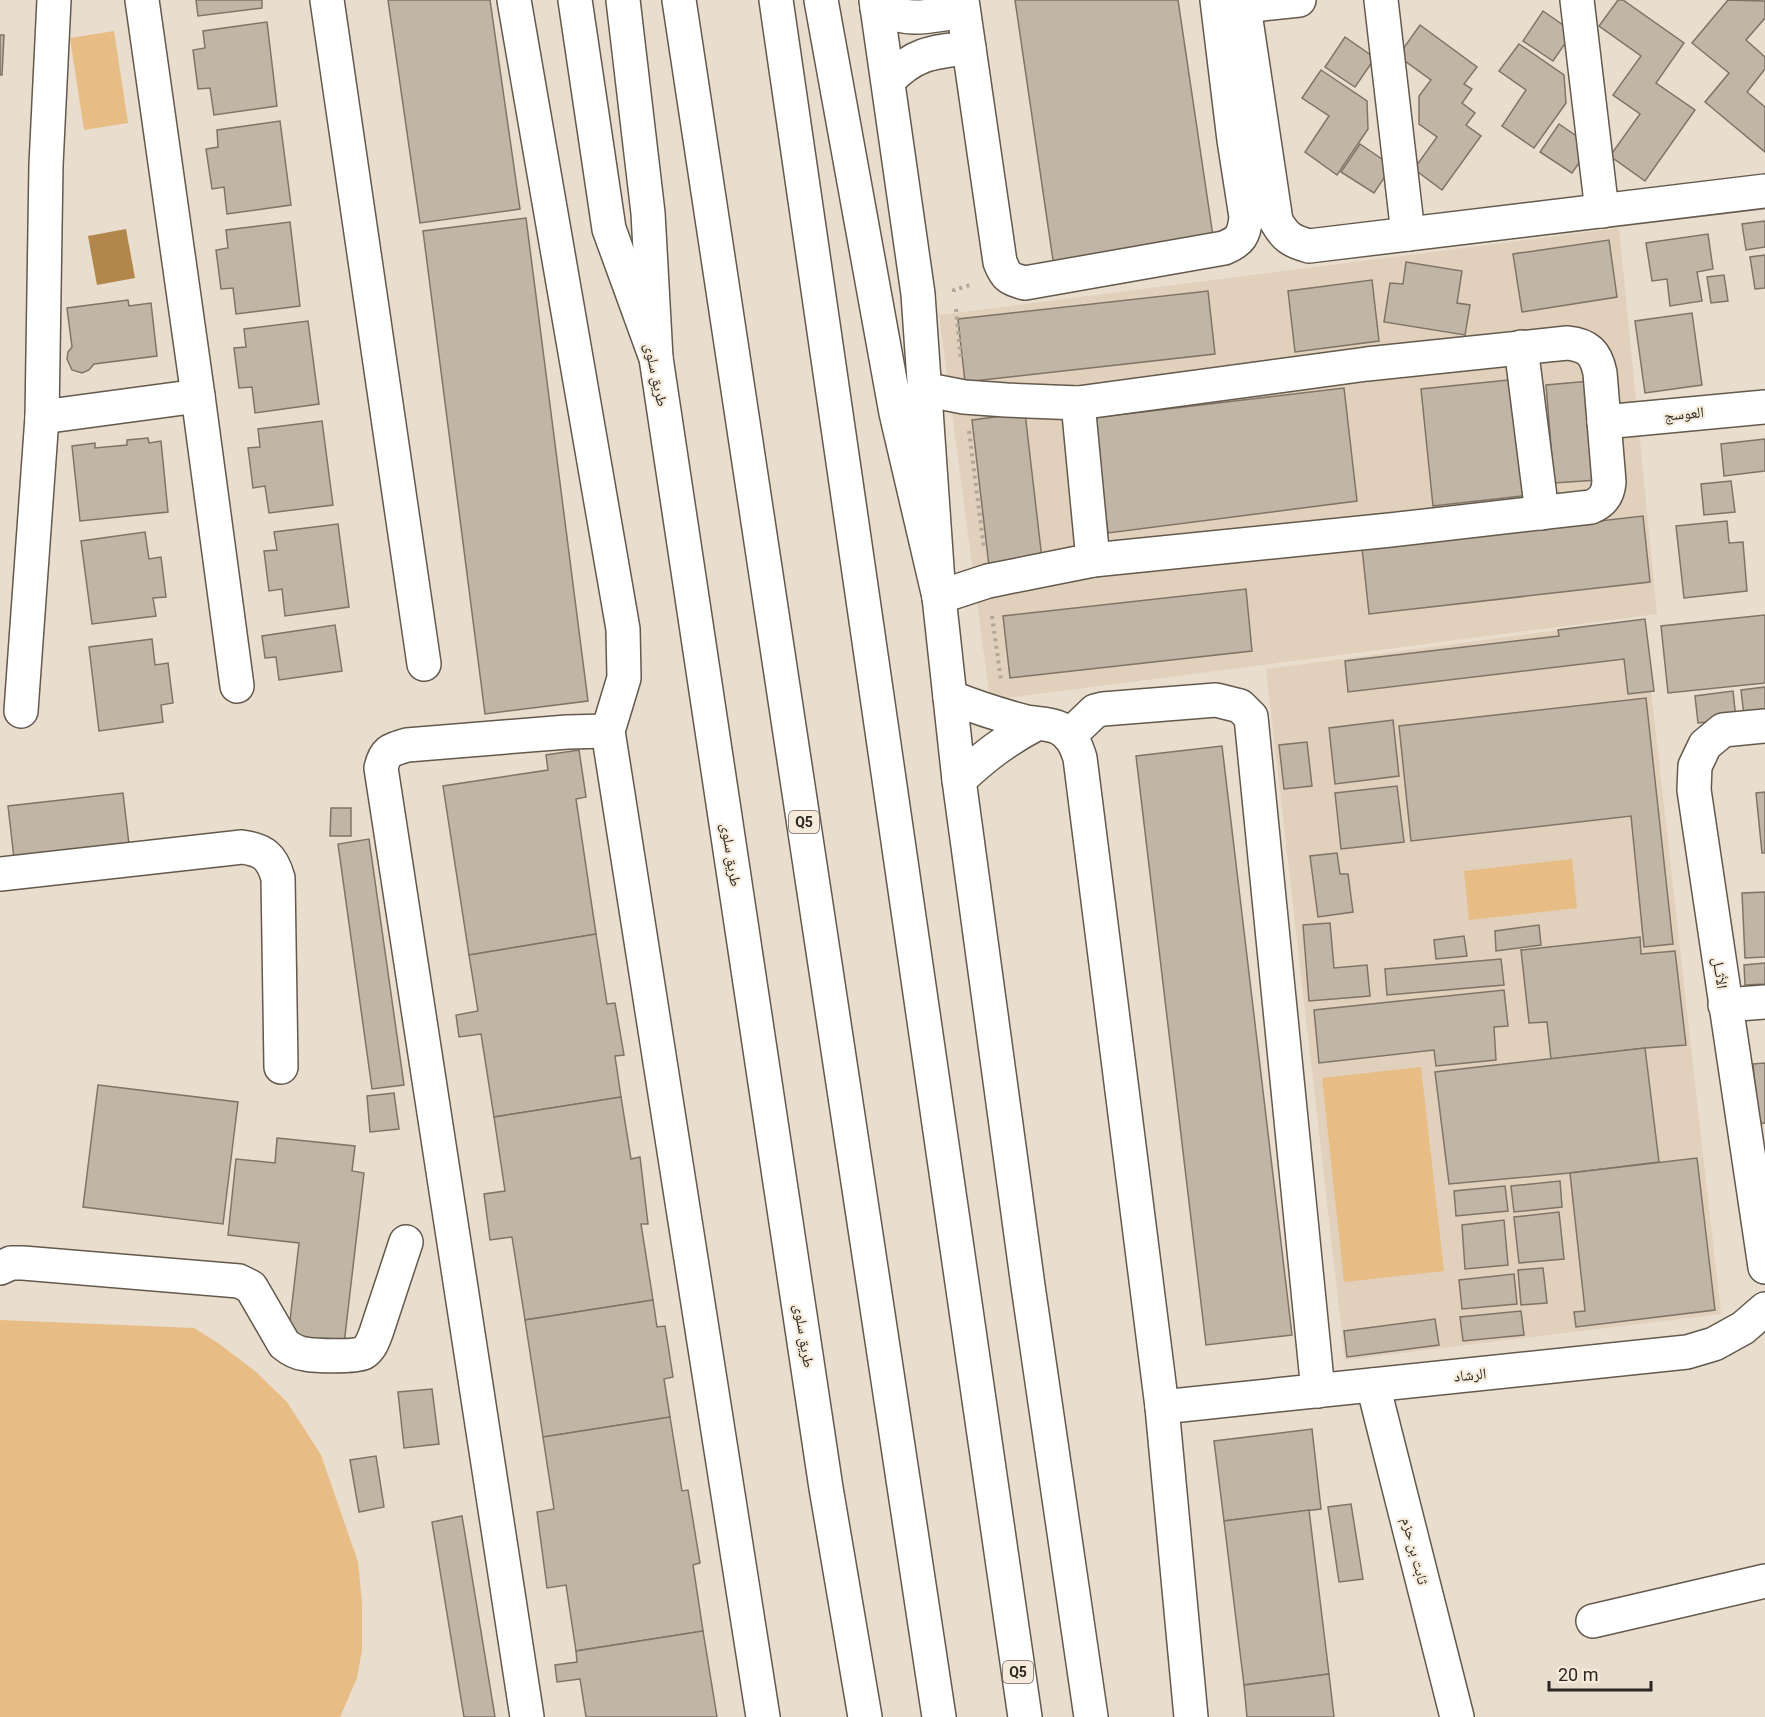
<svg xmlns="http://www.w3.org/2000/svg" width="1765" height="1717" font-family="Roboto,'Noto Naskh Arabic',sans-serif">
<rect width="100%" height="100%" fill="#e9ddce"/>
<g fill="#e1d0bb">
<path d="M1619 228 1657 614 990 700 939 315Z"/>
<path d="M1643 619 1721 1314 1345 1360 1266 669Z"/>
</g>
<g fill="#e8bc85">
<path d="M114 31 128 123 84 130 70 38Z"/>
<path d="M1572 859 1577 908 1469 920 1464 871Z"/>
<path d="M1421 1067 1444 1271 1344 1282 1322 1078Z"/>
<path d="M0 1320 194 1328 218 1343 255 1371 287 1402 321 1455 358 1562 362 1603V1650L357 1678 340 1717H0Z"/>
</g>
<path fill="#b3864b" d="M126 229 135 278 97 285 88 236Z"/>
<g fill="#c1b5a6" stroke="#7f7467" stroke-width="1.5">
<path d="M196 0H262V8L198 16Z"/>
<path d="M388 0H490L520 209 420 223Z"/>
<path d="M1015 0H1178L1214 243 1054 267Z"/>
<path d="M1618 0H1623L1684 43 1656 83 1695 110 1645 181 1610 156 1640 114 1613 95 1641 56 1599 26Z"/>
<path d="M1728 0 1765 1V18L1746 40 1765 57V69L1747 92 1765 107V152L1705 102 1729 73 1692 43Z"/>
<path d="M1543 11 1573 32 1553 61 1523 41Z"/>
<path d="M267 22 277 106 214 115 210 88 198 89 193 50 205 48 203 31Z"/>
<path d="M1420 25 1477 67 1464 84 1472 89 1462 103 1475 113 1466 125 1481 136 1442 190 1414 169 1437 137 1419 124V96L1431 80 1398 56Z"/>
<path d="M0 35H4L2 75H0Z"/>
<path d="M1345 37 1375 58 1355 87 1325 67Z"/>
<path d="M1519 44 1564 75 1566 103 1534 148 1502 126 1526 90 1499 71Z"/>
<path d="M1321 70 1367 101 1368 129 1337 175 1305 152 1329 116 1302 98Z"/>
<path d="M280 121 291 205 227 214 224 187 212 189 206 149 218 147 217 130Z"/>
<path d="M1559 124 1591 146 1572 173 1540 152Z"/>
<path d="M1360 144 1392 166 1374 193 1341 172Z"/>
<path d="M526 218 588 701 485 714 423 231Z"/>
<path d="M1765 221V247L1746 250 1742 224Z"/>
<path d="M290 222 300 306 236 314 233 288 221 289 216 250 228 248 226 230Z"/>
<path d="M1708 234 1713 269 1697 272 1702 301 1670 306 1667 279 1652 281 1646 243Z"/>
<path d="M1609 240 1617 297 1522 312 1513 254Z"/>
<path d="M1765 255V288L1755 289 1750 257Z"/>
<path d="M1406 262 1462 271 1457 303 1470 305 1465 335 1384 322 1390 283 1403 284Z"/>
<path d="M1724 275 1728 301 1711 303 1707 277Z"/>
<path d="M1372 280 1379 341 1295 352 1288 291Z"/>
<path d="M1208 291 1215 354 965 382 958 319Z"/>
<path d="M128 300 129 306 151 303 157 356 94 364 89 370 82 373 72 370 67 359 68 352 72 347 67 308Z"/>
<path d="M1692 313 1702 385 1645 393 1635 321Z"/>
<path d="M308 321 319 404 255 413 252 387 239 388 234 348 246 347 244 329Z"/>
<path d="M1518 379 1530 495 1433 506 1421 389Z"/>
<path d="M1590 381 1598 480 1554 483 1546 385Z"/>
<path d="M1344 388 1357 501 1108 533 1092 418Z"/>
<path d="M1025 413 1042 559 989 566 972 420Z"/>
<path d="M322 421 333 505 269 513 265 486 253 488 248 448 260 447 258 429Z"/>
<path d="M148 438 149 443 161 441 168 512 80 521 72 446 95 443V448L127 445V440Z"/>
<path d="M1765 439V471L1724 476 1721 444Z"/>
<path d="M1731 481 1735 512 1704 515 1701 484Z"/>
<path d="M1643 516 1650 582 1369 614 1362 548Z"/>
<path d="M1727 521 1729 543 1743 542 1747 591 1684 598 1676 526Z"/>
<path d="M338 524 349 607 285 616 282 589 269 591 264 551 277 550 274 532Z"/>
<path d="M145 532 149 559 161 557 166 597 153 598 156 616 92 624 81 541Z"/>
<path d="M1246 589 1252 651 1010 678 1003 616Z"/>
<path d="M1765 615V683L1668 693 1661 626Z"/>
<path d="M1645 619 1654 691 1628 694 1624 659 1348 692 1345 661 1559 636 1558 630Z"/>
<path d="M335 625 342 671 279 680 276 657 265 658 262 636Z"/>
<path d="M152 639 155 665 168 663 173 703 161 705 163 722 99 731 89 647Z"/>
<path d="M1765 687V714L1744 716 1741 690Z"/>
<path d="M1733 691 1736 719 1698 723 1695 696Z"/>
<path d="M1646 698 1673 944 1644 947 1631 816 1411 841 1399 726Z"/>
<path d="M1393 720 1399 776 1335 784 1329 728Z"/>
<path d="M1307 742 1312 786 1284 789 1279 745Z"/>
<path d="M1222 746 1292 1335 1206 1345 1136 756Z"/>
<path d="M579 750 586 797 576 799 596 934 469 955 443 786 548 770 546 755Z"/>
<path d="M1397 786 1404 842 1341 849 1335 793Z"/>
<path d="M1765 792V853H1762L1756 793Z"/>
<path d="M123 793 130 853 15 867 8 806Z"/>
<path d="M331 808H351V836H330Z"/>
<path d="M369 839 404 1085 372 1089 338 844Z"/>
<path d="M1337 853 1340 874H1348L1353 912 1318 917 1310 856Z"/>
<path d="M1765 892V957L1745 958 1742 893Z"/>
<path d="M1330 923 1334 968 1367 965 1370 996 1309 1001 1303 925Z"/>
<path d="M1539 925 1541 945 1496 951 1495 931Z"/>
<path d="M596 934 607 1004 615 1003 624 1055 615 1056 621 1097 494 1117 481 1034 459 1037 456 1015 478 1011 469 955Z"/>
<path d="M1464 936 1467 956 1436 959 1434 940Z"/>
<path d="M1640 937 1641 954 1675 951 1686 1045 1645 1048 1551 1059 1547 1022 1529 1023 1521 950Z"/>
<path d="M1501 959 1504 985 1387 995 1385 969Z"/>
<path d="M1765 963V984L1745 985 1744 965Z"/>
<path d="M1504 990 1508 1026 1494 1027 1496 1060 1436 1066 1434 1050 1319 1063 1314 1010Z"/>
<path d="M1645 1048 1659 1162 1570 1173 1449 1184 1435 1072Z"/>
<path d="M1765 1063V1123L1759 1124 1753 1064Z"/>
<path d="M98 1085 238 1102 223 1224 83 1207Z"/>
<path d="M394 1093 399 1129 370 1132 367 1096Z"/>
<path d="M621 1097 631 1159 640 1157 648 1224H641L653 1300 525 1320 512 1237 490 1240 484 1194 505 1191 494 1117Z"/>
<path d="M277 1138 355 1146 352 1171 364 1173 344 1344 288 1338 299 1243 228 1235 236 1159 275 1163Z"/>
<path d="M1697 1158 1715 1310 1576 1327 1574 1312 1585 1311 1570 1173Z"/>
<path d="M1560 1181 1562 1207 1514 1212 1511 1186Z"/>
<path d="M1505 1186 1508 1211 1456 1216 1454 1191Z"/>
<path d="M1559 1212 1564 1259 1519 1263 1514 1217Z"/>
<path d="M1504 1220 1508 1265 1465 1269 1462 1225Z"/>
<path d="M1543 1268 1547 1303 1521 1305 1518 1270Z"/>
<path d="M1514 1274 1517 1304 1462 1309 1459 1280Z"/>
<path d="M653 1300 657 1327 665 1326 673 1377 664 1379 670 1417 543 1437 525 1320Z"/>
<path d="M1521 1311 1524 1335 1463 1341 1460 1317Z"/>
<path d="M1435 1319 1439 1345 1347 1357 1344 1331Z"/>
<path d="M432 1389 439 1444 404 1448 398 1392Z"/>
<path d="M670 1417 682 1491 688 1490 700 1563 693 1565 703 1631 576 1651 566 1585 547 1588 537 1512 554 1509 543 1437Z"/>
<path d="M1312 1429 1321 1509 1224 1521 1214 1441Z"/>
<path d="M376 1456 384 1507 359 1512 350 1460Z"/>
<path d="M1351 1504 1363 1579 1339 1582 1328 1507Z"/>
<path d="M1309 1510 1329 1674 1244 1685 1224 1521Z"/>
<path d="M462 1516 495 1717H464L432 1522Z"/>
<path d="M703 1631 717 1717H586L580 1679 557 1682 555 1665 577 1662 576 1651Z"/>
<path d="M1329 1674 1334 1717H1247L1244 1685Z"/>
</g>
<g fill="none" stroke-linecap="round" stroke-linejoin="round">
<g stroke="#63594c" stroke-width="36">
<g id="minor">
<path d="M142 0 198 396 237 686"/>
<path d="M327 0 424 664"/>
<path d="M514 0 623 629 624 678 608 731 763 1717"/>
<path d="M962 0 1000 262C1006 277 1009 279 1025 283L1224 248C1241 241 1244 235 1246 217L1234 140 1217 0"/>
<path d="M1243 0 1276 221C1285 237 1291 241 1309 246L1765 191"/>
<path d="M1381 0 1408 234"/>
<path d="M1577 0 1602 211"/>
<path d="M1244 6 1299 0"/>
<path d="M877 8C912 23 928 16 963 11"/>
<path d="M888 81C914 53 932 52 969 48"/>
<path d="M1521 347 1542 513"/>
<path d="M923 389 964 397 1006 400 1078 403 1367 364 1567 343C1588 345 1596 353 1600 373L1609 482C1608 495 1603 502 1591 507L1390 530 1093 560 988 581 939 597"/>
<path d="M1078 403 1093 560"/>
<path d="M42 417 198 396"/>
<path d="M1604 422 1765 407"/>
<path d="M950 697C975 707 1000 715 1026 722 1037 724 1049 723 1059 728 1071 734 1076 745 1080 758L1162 1407 1191 1717"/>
<path d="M21 711 42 417 46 165 54 0"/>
<path d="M1765 726 1723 730 1705 745 1695 766 1694 790 1765 1267"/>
<path d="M1069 736 1095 711 1103 709 1216 700 1240 706 1251 717 1318 1391"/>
<path d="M959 780C985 756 1004 741 1036 724"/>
<path d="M0 874 242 847C264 850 272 857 278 878L281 1067"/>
<path d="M1725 1005 1765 1002"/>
<path d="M0 1268 11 1263H23L239 1281 251 1287 284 1344C290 1349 297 1353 305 1354 316 1356 354 1357 363 1353 370 1349 373 1341 376 1333L406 1242"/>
<path d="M1373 1385 1457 1717"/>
<path d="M1162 1407 1687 1352 1714 1344 1743 1328 1765 1309"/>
<path d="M1593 1621 1765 1581"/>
<path d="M527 1717 381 768C385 751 390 750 407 745L567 732 608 731"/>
</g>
</g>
<g stroke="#63594c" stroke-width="36">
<g id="major">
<path d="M575 0 609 229 656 358 826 1488 865 1717"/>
<path d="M876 0 918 294 939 597 959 780 1028 1286 1091 1717"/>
</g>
</g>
<g stroke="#63594c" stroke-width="36">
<g id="highway">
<path d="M623 0 648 213 656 358"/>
<path d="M679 0 939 1717"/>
<path d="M776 0 1025 1717"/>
<path d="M821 0 896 413 939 597"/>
</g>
</g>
<g stroke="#b0a69a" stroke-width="4" stroke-dasharray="3 4.5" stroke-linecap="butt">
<path d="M954 292V290L973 284"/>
<path d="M956 309 961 361"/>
<path d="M969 431 984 549"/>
<path d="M992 616 1001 680"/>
</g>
<use href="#minor" stroke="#fff" stroke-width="33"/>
<use href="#major" stroke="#fff" stroke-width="33"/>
<use href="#highway" stroke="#fff" stroke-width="33"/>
</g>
<g text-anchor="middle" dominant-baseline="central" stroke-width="4.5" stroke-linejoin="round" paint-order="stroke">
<g fill="#f6eadb" stroke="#69625a" stroke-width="1.5">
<rect x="789" y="811" width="30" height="22" rx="4.5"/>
<rect x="1003" y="1661" width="30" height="22" rx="4.5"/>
</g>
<g font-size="14" font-weight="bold" fill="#2c2722">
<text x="804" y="822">Q5</text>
<text x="1018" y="1672">Q5</text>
</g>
<g font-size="15" fill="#2c2722" stroke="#f6eadb">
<text transform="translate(656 375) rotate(78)">طريق سلوى</text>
<text transform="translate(1684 414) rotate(-5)">العوسج</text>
<text transform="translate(731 855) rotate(81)">طريق سلوى</text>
<text transform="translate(1720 973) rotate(82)">الأثــل</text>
<text transform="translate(804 1336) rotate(81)">طريق سلوى</text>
<text transform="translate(1470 1375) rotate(-6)">الرشاد</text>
<text transform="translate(1415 1551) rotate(76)">ثابت بن حزم</text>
</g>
</g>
<path d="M1549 1681v9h102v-9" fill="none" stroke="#2c2722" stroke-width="3"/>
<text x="1558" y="1681" font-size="18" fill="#2c2722" stroke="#f6eadb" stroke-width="4.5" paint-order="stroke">20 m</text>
</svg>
